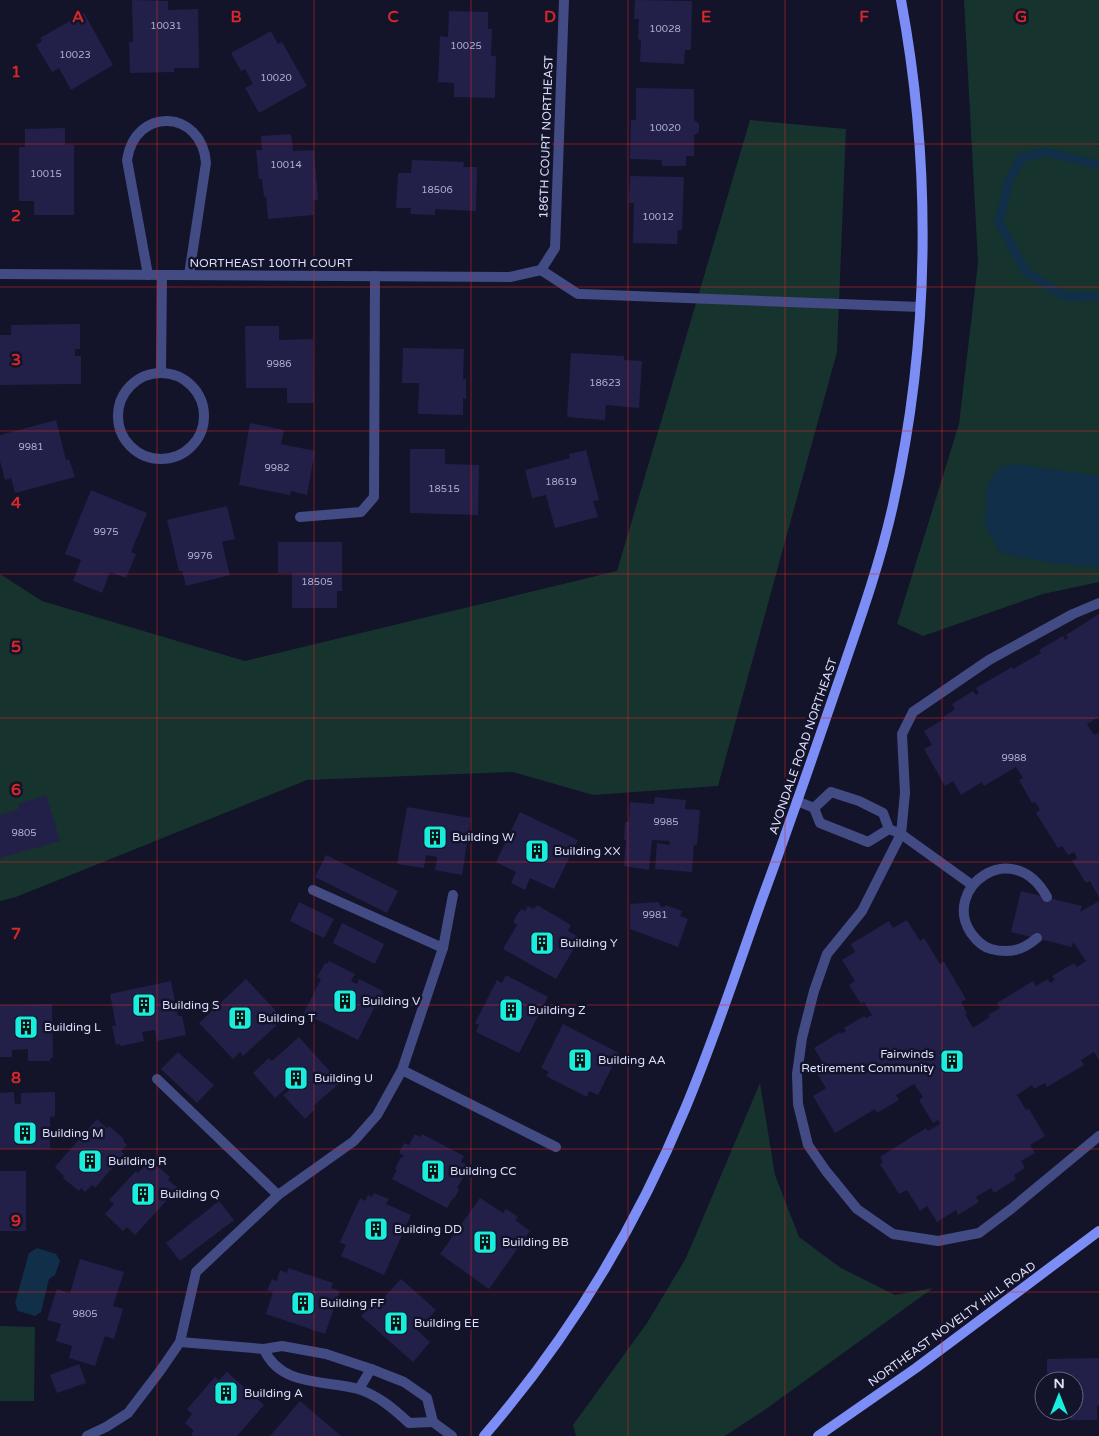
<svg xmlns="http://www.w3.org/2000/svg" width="1099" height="1436" font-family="'Varela Round',sans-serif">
<rect width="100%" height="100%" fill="#131329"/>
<g fill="#16332d">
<path d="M964 0H1099V582L1043 594 923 636 897 624 959 424 978 263Z"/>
<path d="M750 120 846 129 837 352 718 786 593 795 513 772 307 780 16 897 0 901V574L42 601 245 661 617 571Z"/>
<path d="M760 1083 775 1175 799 1237 841 1268 895 1295 933 1288 766 1409 725 1436H576L573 1425 647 1323 686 1258Z"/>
<path d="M0 1326 35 1327 34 1401H0Z"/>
</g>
<g fill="#112f48">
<path d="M1016 464 1099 476V567L1056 564 1000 553 985 525 987 486 999 468Z"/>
<path d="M37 1248 56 1254 60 1261 55 1275 49 1279 41 1312 35 1316 18 1311 15 1303 29 1253Z"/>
</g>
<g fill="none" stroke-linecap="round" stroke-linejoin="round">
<path stroke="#112f48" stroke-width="9" d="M1099 165 1046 152 1021 158 1009 181 999 223 1027 273 1065 296 1099 297"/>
</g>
<g fill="#222049">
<path d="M132 0 168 1V10L198 9 199 68H174V72L130 73 129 42H133Z"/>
<path d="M635 0 692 1 691 50H685L684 64 640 62 641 40 638 39 639 19H634Z"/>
<path d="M449 11 488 12V29H492L491 56H496L495 98 454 97V83L438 82 440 36 448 37Z"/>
<path d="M84 13 113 65 71 90 59 68 52 72 36 45 42 41 40 38Z"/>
<path d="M271 31 278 44 282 42 307 86 259 113 245 88 253 84 245 69 241 71 231 53Z"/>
<path d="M636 88 694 89V120L699 124V132L694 135V156H686V166H662V160L630 159 631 120H636Z"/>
<path d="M65 128V145H74V215H34V201H19V147H25V129Z"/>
<path d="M291 134 293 151 314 150 318 200H313L314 215 268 219 266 196 264 197 262 179H259L256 150H262L261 136Z"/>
<path d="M412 160 464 162 463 167H477L476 211 435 209V215L410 214 411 208H396L398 173H411Z"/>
<path d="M630 176 684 177 682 230H678L677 244 633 243 634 203H629Z"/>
<path d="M80 324V349H75V356H81V384L0 385V335H11V325Z"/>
<path d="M245 326H279V340L313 339 314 403H287V388H246Z"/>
<path d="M403 348 464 349 463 379H466V399L463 398V415L418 414 419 383H402Z"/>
<path d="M571 353 624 356V360L642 361 639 408 606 405 605 420 567 417Z"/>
<path d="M56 420 66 460 69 459 75 477 15 493 11 478 5 480 0 461V435Z"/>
<path d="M250 423 284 430 281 444 315 451 307 495 291 491 290 495 239 485Z"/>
<path d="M410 449H445V464L479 465 478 515 410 513Z"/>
<path d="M586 450 599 500 593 501 598 517 555 528 546 495 532 498 525 470 570 458 569 454Z"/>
<path d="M91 490 147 513 131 552 136 554 126 578 110 572 102 593 73 581 81 560 65 554Z"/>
<path d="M227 506 235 539 222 542 230 575 186 586 182 571H179L167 520Z"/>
<path d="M278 542H342V591H337V608H292V573H278Z"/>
<path d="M1099 614V717L1087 724 1094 735 1098 733 1099 735V897L1090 881 1086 883 1072 861 1077 858 1074 852 1068 855 1062 846 1058 848 1036 813 1040 810 1035 802 1032 803 1019 780 1023 778 1016 767 984 786 982 782 961 795 953 781 945 786 924 749 932 745 924 731 944 719 943 717 955 709 952 704 973 691 976 695 979 693 976 688 1012 667 1013 669 1041 653 1039 650 1063 636 1065 640 1068 638 1066 635Z"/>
<path d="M46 795 60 841 0 858V815L19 809 18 804Z"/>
<path d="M655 797 686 800 685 809 700 810 697 845H694L692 872 655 869 657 843 670 845 669 841 652 840 649 870 624 866 626 840H624L625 822H629L630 802 654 804Z"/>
<path d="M407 807 471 818 462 875 435 870 437 857 426 855 424 868 397 864Z"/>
<path d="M520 812 578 840 554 889 530 878 525 890 511 883 516 872 496 862Z"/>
<path d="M326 855 398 891 387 913 315 877Z"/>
<path d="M1021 891 1082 906 1080 912 1099 901V1060L1094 1052 1081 1060 1084 1065 1047 1087 1045 1083 1034 1089 1032 1085 1017 1095 1026 1110 1029 1109 1045 1136 1030 1145 1035 1153 1021 1161 1025 1168 1014 1175 1016 1179 994 1193 991 1188 976 1197 979 1202 958 1215 956 1210 937 1222 927 1206 920 1211 907 1190 899 1194 880 1164 883 1162 880 1157 926 1128 928 1131 940 1124 938 1120 933 1123 919 1100 923 1097 914 1084 896 1095 899 1100 877 1113 875 1109 835 1133 813 1096 826 1088 813 1067 822 1061 814 1048 840 1032 841 1034 846 1031 844 1028 864 1016 866 1018 872 1015 864 1002 861 1004 849 985 855 981 842 960 855 952 851 944 889 921 893 928 907 920 920 941 924 938 940 964 944 962 966 999 961 1002 967 1013 965 1014 973 1028 990 1017 988 1015 1000 1008 997 1003 1033 981 1036 986 1048 979 1050 983 1055 980 1052 976 1074 963 1077 967 1086 961 1073 942 1072 947 1011 932Z"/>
<path d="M299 902 334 919 324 938 290 921Z"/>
<path d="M659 902 660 906 664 907 666 905 682 911 680 916 688 919 678 947 630 929V904Z"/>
<path d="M537 905 571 925 568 931 580 938 556 979 503 949 517 925 513 922 518 913 522 909 525 911 528 906 534 909Z"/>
<path d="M342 923 384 944 375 964 333 943Z"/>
<path d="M329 961 355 974 351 981 357 984 359 979 383 991 382 993 384 994 377 1009 374 1008 358 1040 304 1013 321 979 317 977 325 963 327 964Z"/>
<path d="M506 975 548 997 519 1053 476 1032 479 1025 475 1023 497 980 502 983Z"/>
<path d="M246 979 280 1015 273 1022 277 1025 243 1056 240 1052 233 1059 199 1023Z"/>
<path d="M171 981 178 1016H182L186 1035 157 1041 155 1030 142 1032 144 1041 121 1046 120 1044 116 1045 112 1026H116L110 994Z"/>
<path d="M52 1004 53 1058H50V1061H28V1049L12 1050V1057H0V1005Z"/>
<path d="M563 1024 619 1053 598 1095 589 1091 587 1097 546 1076 549 1072 541 1068Z"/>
<path d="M299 1037 340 1083 313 1106 315 1109 305 1119 283 1095 291 1089 289 1086 275 1098 253 1073 269 1058 272 1061Z"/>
<path d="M178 1052 214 1085 197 1103 161 1069Z"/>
<path d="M14 1092 15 1104H21V1093L55 1092V1116L50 1117V1149H0V1093Z"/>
<path d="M97 1119 107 1128 109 1126 124 1139 123 1141 127 1145 121 1151 124 1154 95 1188 92 1185 85 1192 81 1188 79 1191 63 1178 64 1176 55 1167Z"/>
<path d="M415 1134 420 1137 422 1134 464 1156 461 1162 469 1166 467 1170 471 1171 468 1178 464 1176 457 1188 459 1189 454 1199 453 1198 447 1208 392 1179 397 1170 395 1169 401 1157 402 1158 404 1156 399 1153 404 1143 409 1145Z"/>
<path d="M148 1162 153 1166 155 1164 170 1177 168 1180 178 1188 135 1235 127 1227 123 1231 105 1214 114 1204 109 1200 136 1171 138 1173Z"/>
<rect x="0" y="1171" width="26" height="60"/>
<path d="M374 1193 389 1199 386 1204 411 1215 384 1275 341 1256 346 1245 340 1242 360 1198 365 1201 368 1195 372 1197Z"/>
<path d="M480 1198 503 1213 506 1209 518 1217 515 1220 530 1231 489 1289 440 1254Z"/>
<path d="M219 1201 234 1220 180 1261 166 1243Z"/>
<path d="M80 1259 124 1272 113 1306 123 1309 114 1339 105 1336 95 1366 69 1358 72 1346 56 1341 61 1324 47 1320 57 1289 70 1293Z"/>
<path d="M288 1268 333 1283 331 1288 340 1291 325 1334 266 1314 273 1292 267 1290 272 1279 277 1281 280 1270 287 1273Z"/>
<path d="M401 1279 436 1310 417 1330 430 1342 413 1362 361 1316 374 1302 377 1305Z"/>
<path d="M1099 1358V1406H1097V1420H1070V1411H1074V1381H1047V1359Z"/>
<path d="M79 1364 86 1383 57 1393 50 1375Z"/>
<path d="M227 1372 264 1405 237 1436H193L191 1434 194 1431 185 1423 192 1414 187 1409 215 1377 219 1380Z"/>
<path d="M300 1401 341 1436H270Z"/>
</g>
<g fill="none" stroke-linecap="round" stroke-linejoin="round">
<g stroke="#424b84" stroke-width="10">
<path d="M541 270 578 294H582L920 307"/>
<path d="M300 517 361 512 374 497 375 276"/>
<path d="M1099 603 1073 614 989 660 913 712 902 734 905 793 901 834 862 911 827 954 814 991 802 1038 797 1074 798 1104 808 1145 826 1171 857 1209 893 1234 938 1241 979 1233 1011 1209 1099 1136"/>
<path d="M797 801 814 808 820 823 868 842 889 829"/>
<path d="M814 808 831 792 859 801 883 813 889 829 901 834 972 885"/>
<path d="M1037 938C1023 950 1010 954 991 949 983 947 976 940 971 933 941 889 1012 834 1047 897"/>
<path d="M443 948 453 895"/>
<path d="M402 1070 556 1147"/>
<path d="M278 1195 354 1141 377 1115 402 1070 443 948 313 890"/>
<path d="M180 1342 264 1349 282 1346 326 1354 371 1369 404 1382 427 1398 433 1422 452 1436"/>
<path d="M264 1349C280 1387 326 1380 358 1389 378 1395 395 1410 409 1423L433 1422"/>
<path d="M359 1389 371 1369"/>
<path d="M87 1436 106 1427 128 1413 160 1371 180 1342 196 1272 278 1195 157 1079"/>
</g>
<g stroke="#424b84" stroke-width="10">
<path d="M0 274 510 277 541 270 555 248 564 0"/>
<path d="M148 275 127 160C135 106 202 109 206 163L189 275"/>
<path d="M161 373 162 275"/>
<circle cx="161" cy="416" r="43"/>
</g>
<g stroke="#7c8ef5" stroke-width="10">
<path d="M484 1436C568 1339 636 1227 685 1109 714 1040 737 969 762 899 788 829 812 759 836 689 857 628 879 568 893 505 930 340 932 166 901 0"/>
<path d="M818 1436 916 1368 1099 1231"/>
</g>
</g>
<path fill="none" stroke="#d62828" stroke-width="1" stroke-opacity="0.55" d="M157 0V1436M314 0V1436M471 0V1436M628 0V1436M785 0V1436M942 0V1436M0 144H1099M0 287H1099M0 431H1099M0 574H1099M0 718H1099M0 862H1099M0 1005H1099M0 1149H1099M0 1292H1099"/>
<defs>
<g id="building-square" transform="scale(1.25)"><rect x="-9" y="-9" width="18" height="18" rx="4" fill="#19edde" stroke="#131329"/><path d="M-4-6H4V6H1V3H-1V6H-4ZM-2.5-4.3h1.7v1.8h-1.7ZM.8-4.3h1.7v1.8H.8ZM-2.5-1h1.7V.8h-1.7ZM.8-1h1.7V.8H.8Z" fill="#111"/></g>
</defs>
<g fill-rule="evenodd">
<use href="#building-square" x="435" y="837"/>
<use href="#building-square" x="537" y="851"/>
<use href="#building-square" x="542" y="943"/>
<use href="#building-square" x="345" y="1001"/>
<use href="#building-square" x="144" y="1005"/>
<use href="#building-square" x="511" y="1010"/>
<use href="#building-square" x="240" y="1018"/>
<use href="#building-square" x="26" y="1027"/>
<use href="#building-square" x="580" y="1060"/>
<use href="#building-square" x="952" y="1061"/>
<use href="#building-square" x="296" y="1078"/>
<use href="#building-square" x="25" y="1133"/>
<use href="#building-square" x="90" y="1161"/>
<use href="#building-square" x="433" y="1171"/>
<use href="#building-square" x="143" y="1194"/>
<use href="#building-square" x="376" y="1229"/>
<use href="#building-square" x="485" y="1242"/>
<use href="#building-square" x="303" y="1303"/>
<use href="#building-square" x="396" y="1323"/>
<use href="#building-square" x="226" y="1393"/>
</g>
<g text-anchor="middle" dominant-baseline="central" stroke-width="5" stroke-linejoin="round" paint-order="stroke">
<g font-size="10" fill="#aeafcf">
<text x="166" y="26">10031</text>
<text x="665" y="29">10028</text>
<text x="466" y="46">10025</text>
<text x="75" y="55">10023</text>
<text x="276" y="78">10020</text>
<text x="665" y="128">10020</text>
<text x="286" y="165">10014</text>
<text x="46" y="174">10015</text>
<text x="437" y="190">18506</text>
<text x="658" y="217">10012</text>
<text x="279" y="364">9986</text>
<text x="605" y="383">18623</text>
<text x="31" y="447">9981</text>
<text x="277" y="468">9982</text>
<text x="561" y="482">18619</text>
<text x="444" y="489">18515</text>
<text x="106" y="532">9975</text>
<text x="200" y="556">9976</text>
<text x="317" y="582">18505</text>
<text x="1014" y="758">9988</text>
<text x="666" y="822">9985</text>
<text x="24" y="833">9805</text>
<text x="655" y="915">9981</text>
<text x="85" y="1314">9805</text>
</g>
<g font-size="12" fill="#dddffc" stroke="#131329">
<text transform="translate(546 137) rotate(-88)">186TH COURT NORTHEAST</text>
<text x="271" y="263">NORTHEAST 100TH COURT</text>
<text transform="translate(803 746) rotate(-71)">AVONDALE ROAD NORTHEAST</text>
<text transform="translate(952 1324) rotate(-36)">NORTHEAST NOVELTY HILL ROAD</text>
</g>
<g font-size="12" fill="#dddffc" stroke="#131329" text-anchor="start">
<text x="452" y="837">Building W</text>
<text x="554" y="851">Building XX</text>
<text x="560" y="943">Building Y</text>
<text x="362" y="1001">Building V</text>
<text x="162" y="1005">Building S</text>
<text x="528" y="1010">Building Z</text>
<text x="258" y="1018">Building T</text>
<text x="44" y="1027">Building L</text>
<text x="934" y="1054" text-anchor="end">Fairwinds<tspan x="934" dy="14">Retirement Community</tspan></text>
<text x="598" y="1060">Building AA</text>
<text x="314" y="1078">Building U</text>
<text x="42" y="1133">Building M</text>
<text x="108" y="1161">Building R</text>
<text x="450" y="1171">Building CC</text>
<text x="160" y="1194">Building Q</text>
<text x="394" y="1229">Building DD</text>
<text x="502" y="1242">Building BB</text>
<text x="320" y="1303">Building FF</text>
<text x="414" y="1323">Building EE</text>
<text x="244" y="1393">Building A</text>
</g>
</g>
<g font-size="16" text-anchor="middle" font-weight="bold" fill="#d62828" stroke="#131329" stroke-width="5" stroke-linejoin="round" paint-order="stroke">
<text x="78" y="22">A</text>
<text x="236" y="22">B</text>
<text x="393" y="22">C</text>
<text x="550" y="22">D</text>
<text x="706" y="22">E</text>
<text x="864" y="22">F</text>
<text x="1021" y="22">G</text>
<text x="16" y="77">1</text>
<text x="16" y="221">2</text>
<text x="16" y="365">3</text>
<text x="16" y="508">4</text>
<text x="16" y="652">5</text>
<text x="16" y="795">6</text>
<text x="16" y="939">7</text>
<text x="16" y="1083">8</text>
<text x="16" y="1226">9</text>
</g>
<g transform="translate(1059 1396)"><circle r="24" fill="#131329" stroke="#64657d"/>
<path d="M0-4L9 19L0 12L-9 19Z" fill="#19edde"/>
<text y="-8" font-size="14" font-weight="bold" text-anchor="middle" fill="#dddffc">N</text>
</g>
</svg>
